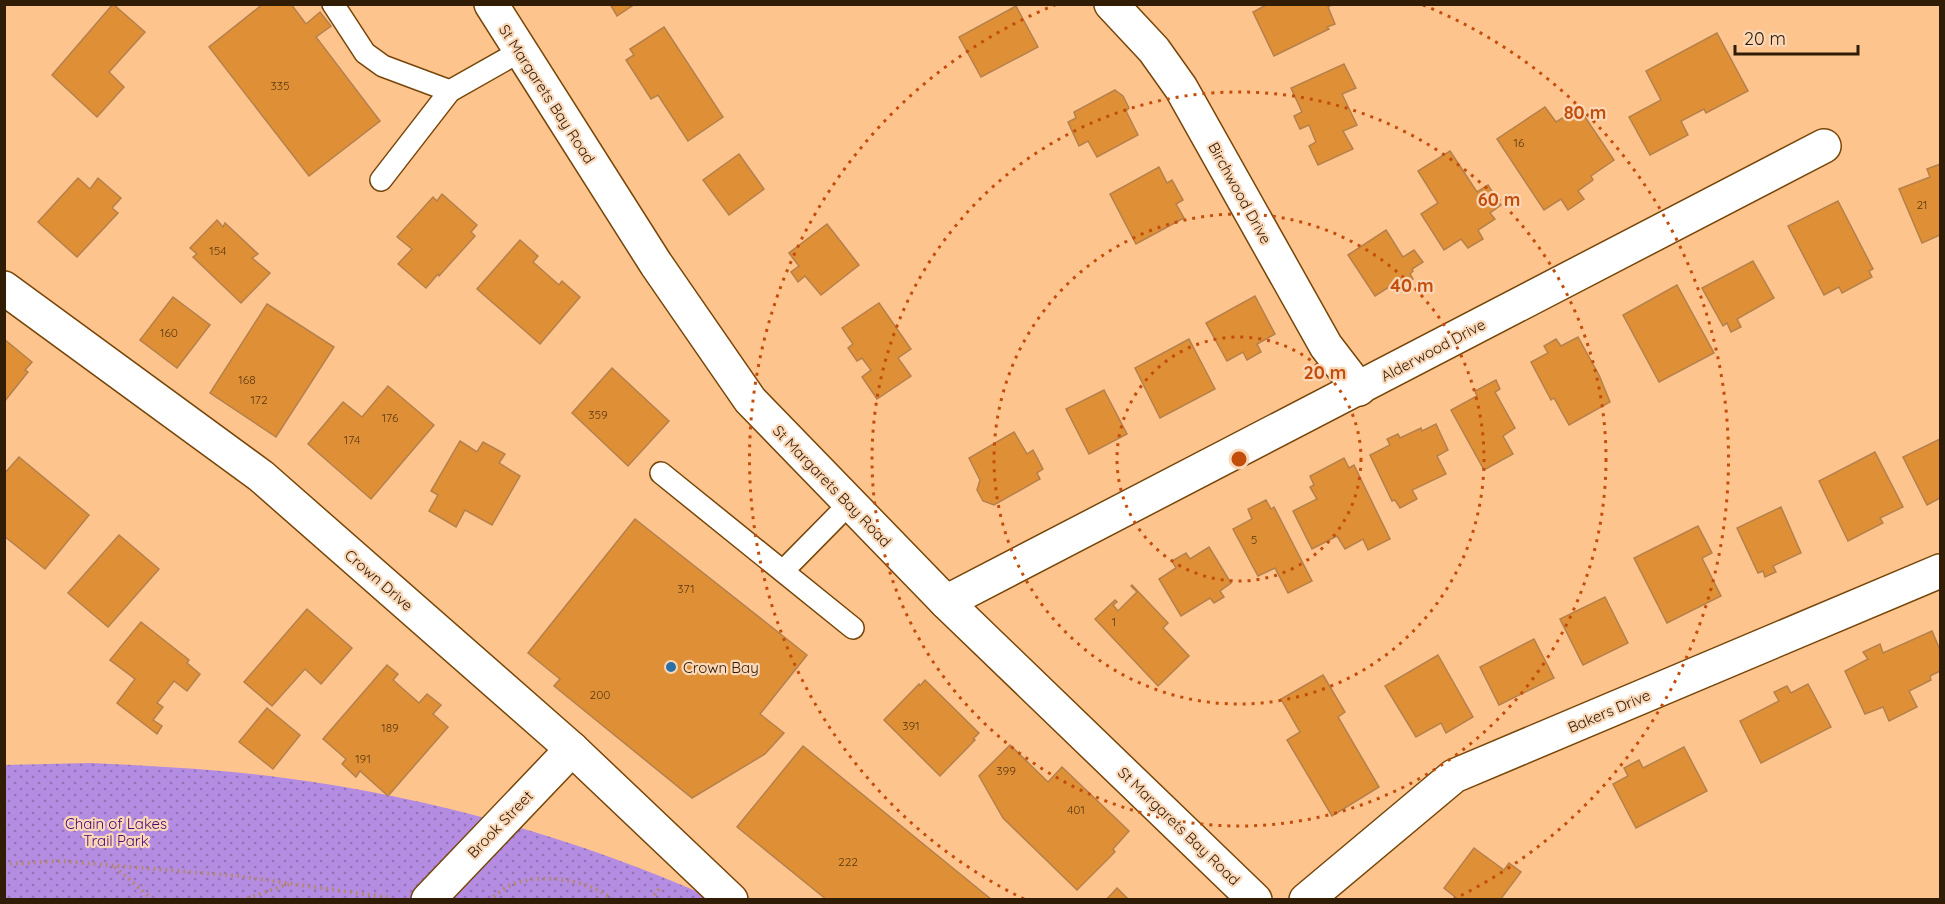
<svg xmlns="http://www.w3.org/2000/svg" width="1945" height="904" font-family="Quicksand,sans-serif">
<defs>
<pattern id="park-dots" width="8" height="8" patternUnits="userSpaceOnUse" patternTransform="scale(1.5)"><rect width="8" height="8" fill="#b48ce2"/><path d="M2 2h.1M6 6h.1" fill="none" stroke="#9372b5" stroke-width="1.8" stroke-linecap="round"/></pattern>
</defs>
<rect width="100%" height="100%" fill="#fdc48e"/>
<path fill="url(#park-dots)" d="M91 763C153 766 215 769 277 777 427 796 575 837 714 899H5L4 765Z"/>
<g fill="#df8f36" stroke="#b5804b" stroke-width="1.5">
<path d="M113 4 145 32 109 72 124 87 97 117 52 75Z"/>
<path d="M263 4H291L306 24 320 12 331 26 316 37 380 121 309 176 209 47Z"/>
<path d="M610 4H635L617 16Z"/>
<path d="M1268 4H1333L1328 7 1335 24 1327 27 1329 29 1274 56 1253 12Z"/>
<path d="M1016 6 1038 47 981 77 959 37Z"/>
<path d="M664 27 723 117 688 141 658 95 651 99 626 60 634 55 630 49Z"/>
<path d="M1717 33 1748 91 1706 113 1704 109 1681 121 1688 135 1650 155 1629 117 1661 100 1646 71Z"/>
<path d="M1344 64 1356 88 1342 94 1357 125 1343 131 1353 149 1318 165 1309 146 1316 142 1309 125 1300 129 1294 116 1302 112 1291 88Z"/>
<path d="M1115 90 1123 96 1129 108 1126 111 1138 135 1097 157 1088 141 1079 146 1068 122 1076 118 1074 112Z"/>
<path d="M1545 107 1556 122 1579 108 1614 160 1591 176 1593 180 1578 191 1584 199 1568 210 1561 199 1544 210 1497 139Z"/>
<path d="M1450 151 1477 192 1488 185 1501 205 1490 213 1495 219 1478 230 1483 239 1468 248 1461 239 1444 250 1421 214 1438 203 1418 171Z"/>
<path d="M739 154 764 189 729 215 703 180Z"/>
<path d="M1940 164V235L1922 243 1899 189 1930 177 1927 169Z"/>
<path d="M1159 167 1167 183 1172 180 1183 200 1176 204 1184 218 1136 244 1110 194Z"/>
<path d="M78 178 90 189 98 178 121 198 112 208 118 213 77 257 38 222Z"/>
<path d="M442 194 477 225 471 232 475 236 439 276 438 274 426 288 398 264 412 249 397 237 433 197 437 201Z"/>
<path d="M1838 201 1873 269 1869 271 1872 277 1842 293 1839 287 1824 295 1788 226Z"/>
<path d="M217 220 223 227 225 223 258 254 252 258 270 273 241 303 193 257 197 254 190 248Z"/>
<path d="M827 224 859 265 821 295 805 276 798 282 791 272 799 266 789 253Z"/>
<path d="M1386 230 1403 257 1414 250 1423 262 1412 269 1413 271 1410 274 1413 279 1404 285 1400 280 1375 296 1348 255Z"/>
<path d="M520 240 538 256 533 262 559 285 562 281 580 297 540 344 477 289Z"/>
<path d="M1753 261 1774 298 1737 319 1741 327 1731 332 1727 323 1723 326 1702 288Z"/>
<path d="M1677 285 1714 353 1659 382 1623 315Z"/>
<path d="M1255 296 1275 334 1257 344 1261 352 1247 360 1243 352 1227 361 1206 323Z"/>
<path d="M173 297 210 325 177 368 140 340Z"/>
<path d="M879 303 911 349 898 358 911 376 877 399 862 377 871 370 862 358 857 361 848 348 853 344 842 328Z"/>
<path d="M267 304 334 347 276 437 210 393Z"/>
<path d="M1578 337 1599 375 1610 402 1569 425 1554 398 1551 400 1531 362 1548 353 1544 346 1556 339 1561 346Z"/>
<path d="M4 339 32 362 25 370 28 372 4 402Z"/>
<path d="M1189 339 1215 389 1160 418 1135 368Z"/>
<path d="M612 368 669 421 628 466 572 413Z"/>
<path d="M1496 380 1500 389 1495 392 1515 428 1503 436 1513 454 1484 470 1451 410 1477 396 1475 391Z"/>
<path d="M388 386 434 425 371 499 308 444 343 402 362 417Z"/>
<path d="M1104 390 1127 434 1089 454 1066 409Z"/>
<path d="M1436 424 1448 450 1437 456 1446 474 1412 490 1417 499 1400 508 1395 500 1392 501 1370 455 1390 445 1387 439 1398 434 1400 438 1421 428 1422 431Z"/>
<path d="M1014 432 1027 454 1033 450 1043 469 1037 473 1040 479 994 505 983 501 977 490 980 480 969 458Z"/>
<path d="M1940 439V498L1927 505 1903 457Z"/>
<path d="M460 441 477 452 483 442 505 454 499 463 520 476 492 525 465 510 456 527 429 511 438 495 431 491Z"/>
<path d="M1875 452 1903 507 1880 518 1883 523 1848 541 1819 481Z"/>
<path d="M19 457 89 515 45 569 4 536V474Z"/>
<path d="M1344 458 1349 468 1354 465 1390 539 1368 550 1363 539 1345 549 1337 536 1312 549 1293 511 1317 499 1310 487 1314 485 1310 476Z"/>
<path d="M1266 500 1271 509 1274 507 1312 581 1288 593 1275 568 1258 576 1233 529 1252 519 1248 509Z"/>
<path d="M1781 507 1801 553 1773 566 1776 572 1765 577 1763 571 1758 573 1737 528Z"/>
<path d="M635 519 807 655 760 714 784 733 765 754 692 798 554 686 560 679 528 653Z"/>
<path d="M1698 526 1712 553 1702 558 1721 596 1667 623 1634 558Z"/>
<path d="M119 535 159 569 108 627 68 593Z"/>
<path d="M1209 547 1231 583 1220 591 1224 597 1214 603 1210 598 1181 616 1159 579 1176 568 1172 561 1186 553 1190 559Z"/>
<path d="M1132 585 1168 623 1163 628 1189 656 1158 686 1095 619 1115 600 1117 602 1113 605 1118 611 1137 592 1131 586Z"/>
<path d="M1605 597 1628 643 1583 665 1560 619Z"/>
<path d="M307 609 352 648 321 684 305 669 272 706 244 682Z"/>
<path d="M141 622 189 660 187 663 200 674 187 691 174 681 157 703 163 707 153 720 162 726 157 734 117 703 135 679 110 660Z"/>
<path d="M1932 631 1940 650V671L1930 676 1931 680 1909 691 1917 707 1889 721 1883 707 1865 714 1845 671 1868 659 1863 652 1880 644 1883 653Z"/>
<path d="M1534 639 1554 678 1499 705 1480 667Z"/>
<path d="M1438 655 1473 717 1446 733 1441 723 1416 737 1385 686Z"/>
<path d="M387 665 398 674 393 680 419 703 427 694 441 705 433 714 448 727 388 796 360 771 356 777 342 764 346 759 323 739Z"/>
<path d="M1323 675 1345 712 1338 717 1379 787 1332 816 1287 740 1300 732 1281 699Z"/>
<path d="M925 680 979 733 973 739 975 740 940 776 884 720 919 684 920 686Z"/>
<path d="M1808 684 1831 727 1761 763 1740 721 1779 701 1774 692 1787 686 1791 693Z"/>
<path d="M267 708 300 735 273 769 239 742Z"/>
<path d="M1010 745 1048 782 1062 767 1129 831 1113 849 1115 852 1077 890 1003 818 979 776Z"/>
<path d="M803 746 992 900H827L737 827Z"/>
<path d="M1684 747 1707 791 1636 828 1613 784 1628 776 1624 768 1639 760 1643 768Z"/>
<path d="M1474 848 1504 870 1509 863 1521 872 1500 900H1459L1444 888Z"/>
<path d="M1117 888 1129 900H1106Z"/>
</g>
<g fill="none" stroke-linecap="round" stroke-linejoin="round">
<g stroke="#774608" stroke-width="24">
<g id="lane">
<path d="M333 4 365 53 383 66 450 91"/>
<path d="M381 180 450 91 519 52"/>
<path d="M661 473 853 628"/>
<path d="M783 571 849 504"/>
</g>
</g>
<g stroke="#774608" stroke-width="36">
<g id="street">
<path d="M1111 4 1154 50 1181 88 1326 346 1359 389"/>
<path d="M4 288 261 476 572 749 731 900"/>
<path d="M946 602 1824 146"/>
<path d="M428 900 572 749"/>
<path d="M1306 900 1454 776 1940 571"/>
</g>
</g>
<g stroke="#774608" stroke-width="36">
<path id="primary" d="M491 4 656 264 750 400 946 602 1255 900"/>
</g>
<g stroke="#b5885d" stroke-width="4" stroke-dasharray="1.5 4.5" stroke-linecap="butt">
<path d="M4 864 60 861 238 876 391 898"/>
<path d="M115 867 153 900"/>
<path d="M242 900 289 884"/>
<path d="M489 900C497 895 505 887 513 884 543 873 588 879 613 900"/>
<path d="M651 900 661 886"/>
</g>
<use href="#lane" stroke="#fff" stroke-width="21"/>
<use href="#street" stroke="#fff" stroke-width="33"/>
<use href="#primary" stroke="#fff" stroke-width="33"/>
</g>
<g fill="none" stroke="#c34d0b" stroke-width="3" stroke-dasharray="3 6">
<circle cx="1239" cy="459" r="122"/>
<circle cx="1239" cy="459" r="245"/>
<circle cx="1239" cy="459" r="367"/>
<path d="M1024 899A490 490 0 0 1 1055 5M1423 5A490 490 0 0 1 1454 899"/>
</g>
<circle fill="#2b71a6" stroke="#fad7b7" stroke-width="2" cx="671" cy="667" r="6"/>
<g text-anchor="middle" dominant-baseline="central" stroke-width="4.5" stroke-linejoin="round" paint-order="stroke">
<g font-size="12" fill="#5c3911">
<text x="280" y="85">335</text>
<text x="1519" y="142">16</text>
<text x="1922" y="204">21</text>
<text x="218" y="250">154</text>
<text x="169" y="332">160</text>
<text x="247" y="379">168</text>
<text x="259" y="399">172</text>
<text x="598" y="414">359</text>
<text x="390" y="417">176</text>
<text x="352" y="439">174</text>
<text x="1254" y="539">5</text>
<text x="686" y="588">371</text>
<text x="1114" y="621">1</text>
<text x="600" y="694">200</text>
<text x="911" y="725">391</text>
<text x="390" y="727">189</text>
<text x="363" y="758">191</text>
<text x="1006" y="770">399</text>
<text x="1076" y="809">401</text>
<text x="848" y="861">222</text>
</g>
<g font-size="15" fill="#311c05" stroke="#fad7b7">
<text transform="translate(547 94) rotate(57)">St Margarets Bay Road</text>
<text transform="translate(1240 193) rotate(61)">Birchwood Drive</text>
<text transform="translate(1433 350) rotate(-28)">Alderwood Drive</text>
<text transform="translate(832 486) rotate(46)">St Margarets Bay Road</text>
<text transform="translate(379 580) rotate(41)">Crown Drive</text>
<text transform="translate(1609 711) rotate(-23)">Bakers Drive</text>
<text transform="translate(500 824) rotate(-46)">Brook Street</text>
<text transform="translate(1179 826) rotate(44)">St Margarets Bay Road</text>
</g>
<g font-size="15" fill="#311c05" stroke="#fad7b7" text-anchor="start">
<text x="683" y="667">Crown Bay</text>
</g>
<g font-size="15" fill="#4a0378" stroke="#fad7b7">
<text x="116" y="823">Chain of Lakes<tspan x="116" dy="17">Trail Park</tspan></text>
</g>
</g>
<circle cx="1239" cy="459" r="9" fill="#c34d0b" stroke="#fad7b7" stroke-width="3"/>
<g font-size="18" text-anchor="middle" font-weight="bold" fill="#c34d0b" stroke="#fad7b7" stroke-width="4.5" stroke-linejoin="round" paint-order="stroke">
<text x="1585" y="119">80 m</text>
<text x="1499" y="206">60 m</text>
<text x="1412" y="292">40 m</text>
<text x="1325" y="379">20 m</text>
</g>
<rect width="1945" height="904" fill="none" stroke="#311c05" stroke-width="12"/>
<path d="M1735 45v9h123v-9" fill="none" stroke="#311c05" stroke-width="3"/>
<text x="1744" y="45" font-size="18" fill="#311c05" stroke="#fad7b7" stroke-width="4.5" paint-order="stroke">20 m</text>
</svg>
